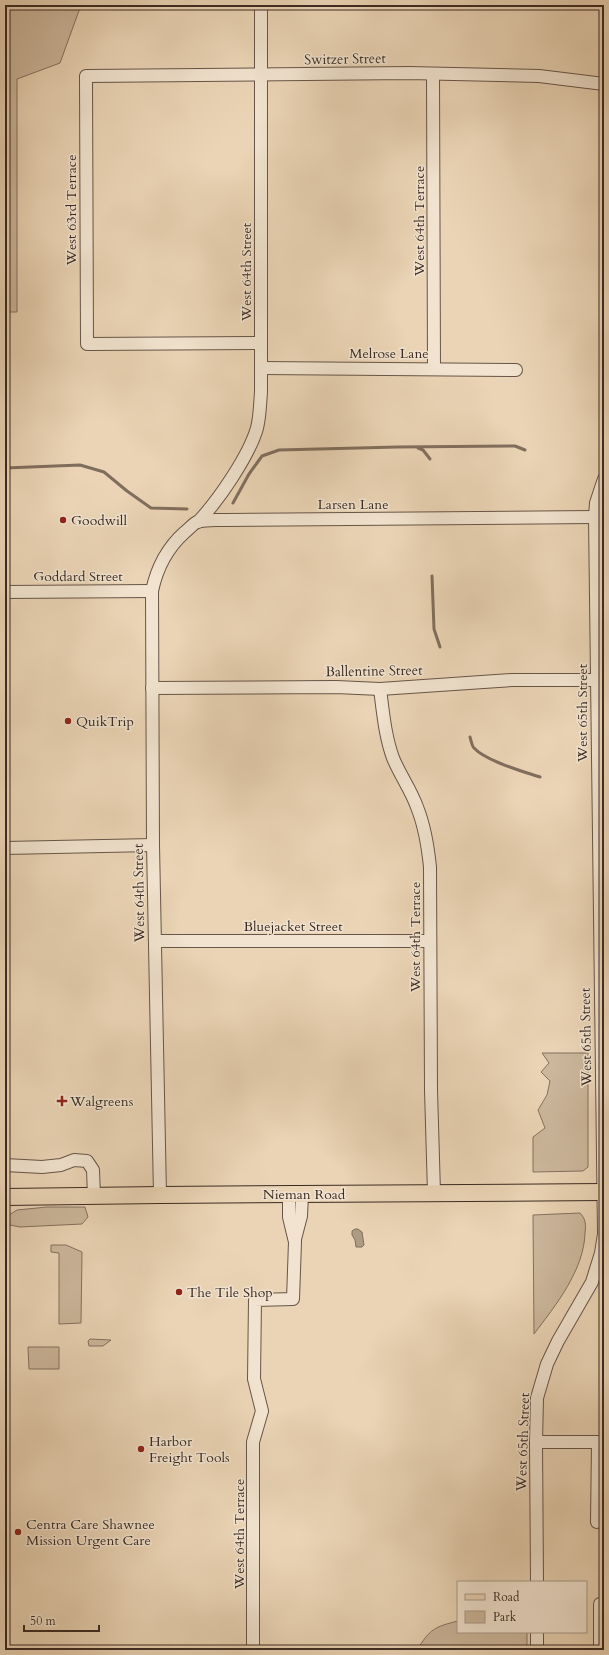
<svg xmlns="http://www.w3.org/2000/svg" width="609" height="1655" font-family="Cardo,serif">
<rect width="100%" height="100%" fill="#ead4b5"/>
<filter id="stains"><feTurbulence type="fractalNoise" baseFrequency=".005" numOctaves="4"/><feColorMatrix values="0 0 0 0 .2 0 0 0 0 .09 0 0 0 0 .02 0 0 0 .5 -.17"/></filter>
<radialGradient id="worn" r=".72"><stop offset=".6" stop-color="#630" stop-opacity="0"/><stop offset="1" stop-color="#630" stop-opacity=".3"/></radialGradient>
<g fill="#ccb79c" stroke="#847160">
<path d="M5 5H81L60 63 17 79V312H5Z"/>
<path d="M542 1053H588V1167L583 1171 533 1172V1137L545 1128 538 1110 547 1095 550 1081 541 1072 549 1063Z"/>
<path d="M47 1207H85L88 1217 82 1224 20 1227 10 1225 9 1215 17 1210Z"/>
<path d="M580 1213C586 1219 586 1225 585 1233 584 1270 556 1305 534 1334L533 1215Z"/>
<path d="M51 1245H66L82 1252 81 1323 59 1324V1253L51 1252Z"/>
<path d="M90 1339 111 1340 103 1346H89L88 1341Z"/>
<path d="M28 1347H59V1369H29Z"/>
<path d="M458 1621V1632H527V1650H417C430 1629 434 1627 458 1621Z"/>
</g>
<path fill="#ae9b83" stroke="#806e5d" d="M355 1229H358L362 1232 364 1245 362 1247H356L355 1240 352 1235V1231Z"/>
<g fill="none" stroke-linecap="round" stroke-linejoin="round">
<g stroke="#806e5d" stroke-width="3">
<path d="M418 448 423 450 430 459"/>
<path d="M5 468 80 465 104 472 127 491 151 508 187 509"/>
<path d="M233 503 249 474 262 456 279 450 397 447 515 446 525 450"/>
<path d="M432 576 434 629 440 647"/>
<path d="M470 737C471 740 472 746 474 748 486 761 522 771 540 777"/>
</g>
<g stroke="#675548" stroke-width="14">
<g id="minor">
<path d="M433 74 434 368"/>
<path d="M261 343 87 344 86 76 409 73 539 76 604 84"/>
<path d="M261 368 516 370"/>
<path d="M198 522C218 501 249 456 257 428 260 416 260 404 261 392V5"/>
<path d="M5 592 152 591"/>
<path d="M152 688 336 687 380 689 512 680H597"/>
<path d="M380 689C383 712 385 736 393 758 400 775 411 790 417 807 425 827 428 847 430 867L431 1090 434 1193"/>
<path d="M5 848 153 845"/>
<path d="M155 941H430"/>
<path d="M5 1165 42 1167 61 1165 74 1160 87 1161 93 1170 94 1196"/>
<path d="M160 1195 153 845 152 591C157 567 167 548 185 532 189 529 193 524 197 522 205 519 217 520 225 520L595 517"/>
<path d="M295 1239 301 1216 302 1194"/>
<path d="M536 1442H604"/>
<path d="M597 1522 598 1442"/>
<path d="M537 1582 536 1442 537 1398 547 1364 558 1341 592 1282 601 1253 604 1234 595 517 596 503 604 479"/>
<path d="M600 1604V1650"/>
<path d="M537 1632V1650"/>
<path d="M253 1650V1442L262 1411 254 1379 255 1300 293 1299 295 1242 289 1217V1194"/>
</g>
</g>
<g stroke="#3b2b23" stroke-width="18">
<path id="major" d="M5 1197 160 1195 604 1192"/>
</g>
<use href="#minor" stroke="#f1e3cf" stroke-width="12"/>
<use href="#major" stroke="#ead4b5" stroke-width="16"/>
</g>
<g fill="#8f2418" stroke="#f1e3cf" stroke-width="1.5">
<circle cx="63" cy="520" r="4"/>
<circle cx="68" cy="721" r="4"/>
<path d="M60 1095h4v4h4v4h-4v4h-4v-4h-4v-4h4z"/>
<circle cx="179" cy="1292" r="4"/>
<circle cx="141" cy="1449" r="4"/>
<circle cx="18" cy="1532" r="4"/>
</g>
<g text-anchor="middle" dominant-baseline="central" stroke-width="3" stroke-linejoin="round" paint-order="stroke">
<g font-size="14" fill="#3b2b23" stroke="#f1e3cf">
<text transform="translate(345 59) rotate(-1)">Switzer Street</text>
<text transform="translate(71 210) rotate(-90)">West 63rd Terrace</text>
<text transform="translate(419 221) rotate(-90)">West 64th Terrace</text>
<text transform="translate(246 272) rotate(-90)">West 64th Street</text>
<text x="389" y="353">Melrose Lane</text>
<text x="353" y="504">Larsen Lane</text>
<text x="78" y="576">Goddard Street</text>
<text transform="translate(374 671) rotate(-1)">Ballentine Street</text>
<text transform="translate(582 713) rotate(-90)">West 65th Street</text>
<text transform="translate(139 893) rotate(-91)">West 64th Street</text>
<text x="293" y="926">Bluejacket Street</text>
<text transform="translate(415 937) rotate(-90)">West 64th Terrace</text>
<text transform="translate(586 1037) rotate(-91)">West 65th Street</text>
<text x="304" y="1194">Nieman Road</text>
<text transform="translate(523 1442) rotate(-88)">West 65th Street</text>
<text transform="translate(239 1534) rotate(-90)">West 64th Terrace</text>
</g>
<g font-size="14" fill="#3b2b23" stroke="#f1e3cf" text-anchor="start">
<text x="71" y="520">Goodwill</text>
<text x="76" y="721">QuikTrip</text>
<text x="70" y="1101">Walgreens</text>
<text x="187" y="1292">The Tile Shop</text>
<text x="149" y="1441">Harbor<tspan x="149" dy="16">Freight Tools</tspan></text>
<text x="26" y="1524">Centra Care Shawnee<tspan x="26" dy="16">Mission Urgent Care</tspan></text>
</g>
</g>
<rect width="609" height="1655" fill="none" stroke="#ead4b5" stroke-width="20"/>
<rect x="6" y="6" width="597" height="1643" fill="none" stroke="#3b2b23" stroke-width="2"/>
<rect x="10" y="10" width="589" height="1635" fill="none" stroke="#3b2b23"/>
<rect x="457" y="1581" width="130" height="52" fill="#f1e3cf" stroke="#a8998a"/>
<rect x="465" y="1594" width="20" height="6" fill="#ead4b5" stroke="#a8998a"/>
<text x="493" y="1601" font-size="12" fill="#3b2b23">Road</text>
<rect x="465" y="1611" width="20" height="12" fill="#ccb79c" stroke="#a8998a"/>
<text x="493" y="1621" font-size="12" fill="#3b2b23">Park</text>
<path d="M24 1625v6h75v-6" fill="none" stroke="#3b2b23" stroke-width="2"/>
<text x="30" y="1625" font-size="12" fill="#3b2b23" stroke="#f1e3cf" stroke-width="3" paint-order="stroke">50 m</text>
<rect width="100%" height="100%" filter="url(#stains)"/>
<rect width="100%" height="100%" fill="url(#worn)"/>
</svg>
